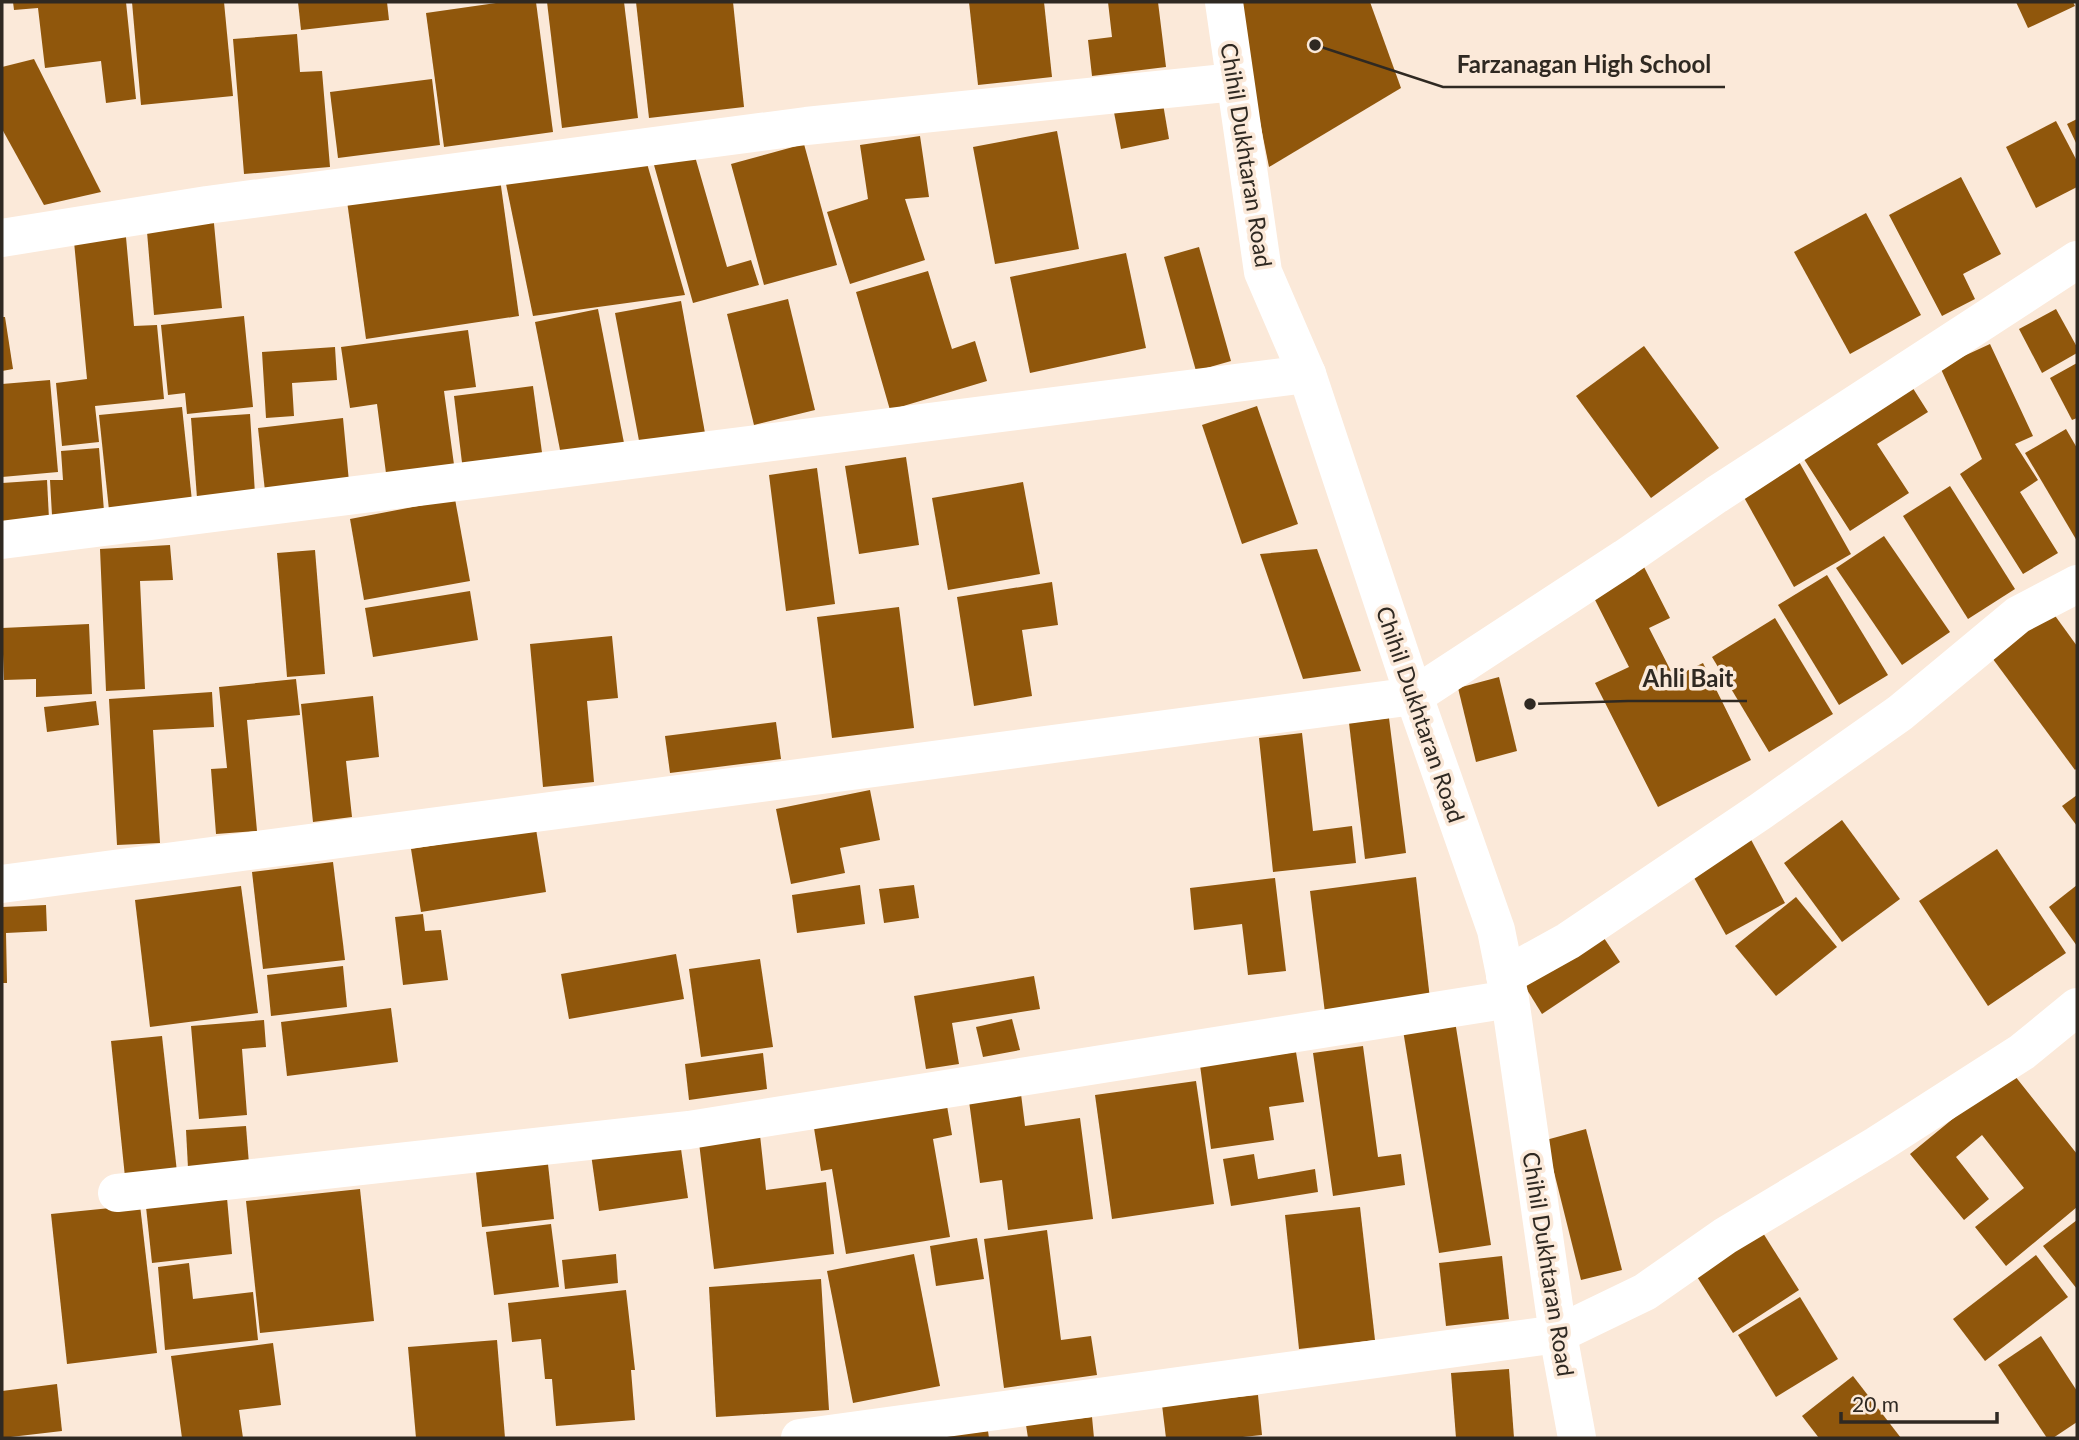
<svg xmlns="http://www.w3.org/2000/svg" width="2079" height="1440" font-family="Lato,sans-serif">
<rect width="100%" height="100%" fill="#fbe9d9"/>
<g fill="#90570c">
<path d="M13 2H126L136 99 106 103 101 61 45 68 38 8 14 10Z"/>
<path d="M132 2H224L233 96 141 105Z"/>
<path d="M298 2H387L389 20 301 30Z"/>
<path d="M503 2H536L553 132 444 147 426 13Z"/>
<path d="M547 2H624L638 118 562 128Z"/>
<path d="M636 2H733L744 107 649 118Z"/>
<path d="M969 2H1044L1052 77 978 85Z"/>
<path d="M1108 2H1158L1166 67 1092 76 1088 40 1112 37Z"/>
<path d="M1236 2H1370L1401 88 1269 167Z"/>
<path d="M2016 2H2073L2075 6 2028 28Z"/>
<path d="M297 34 300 72 322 71 330 167 244 174 233 39Z"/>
<path d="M34 59 101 192 44 205 2 129V67Z"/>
<path d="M432 79 440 145 338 158 330 92Z"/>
<path d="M1162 98 1169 139 1121 149 1113 107Z"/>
<path d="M2077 119V145L2067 124Z"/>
<path d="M2056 121 2077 161V187L2036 208 2006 147Z"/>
<path d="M1057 131 1079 249 995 264 973 147Z"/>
<path d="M920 136 929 197 905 199 925 260 850 284 827 212 868 199 860 145Z"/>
<path d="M804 144 837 265 764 285 731 164Z"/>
<path d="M694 153 727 267 751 260 759 285 693 303 654 165Z"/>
<path d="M646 160 685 295 533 316 506 184Z"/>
<path d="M1961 177 2001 254 1963 274 1975 299 1942 316 1889 215Z"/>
<path d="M500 179 519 316 366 339 347 201Z"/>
<path d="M213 213 222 308 154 315 146 220Z"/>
<path d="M1866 213 1921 315 1850 354 1794 252Z"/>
<path d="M125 226 134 326 157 325 164 399 95 406 99 442 62 446 56 383 87 379 73 231Z"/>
<path d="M1199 247 1231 361 1196 371 1164 257Z"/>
<path d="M1126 253 1146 348 1030 373 1010 277Z"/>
<path d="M928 271 952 349 975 341 987 381 890 410 856 292Z"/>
<path d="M788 299 815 410 754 425 727 314Z"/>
<path d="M681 301 705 433 640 446 615 313Z"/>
<path d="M598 309 624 443 561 455 535 322Z"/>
<path d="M2056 309 2077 347V353L2042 373 2019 329Z"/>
<path d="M244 316 253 407 187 414 185 393 168 395 161 325Z"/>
<path d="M2 317H5L13 369 2 371Z"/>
<path d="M468 330 476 387 444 391 455 472 387 481 377 404 350 408 341 347Z"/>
<path d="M1990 344 2033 436 2015 444 2038 480 2020 492 2058 553 2023 574 1960 474 1982 459 1940 367Z"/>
<path d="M1644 346 1719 448 1651 498 1576 396Z"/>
<path d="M335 347 337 380 292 383 294 416 266 418 262 352Z"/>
<path d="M2077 363V418L2072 420 2050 378Z"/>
<path d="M50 380 58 472 2 477V384Z"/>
<path d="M1909 382 1928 412 1877 444 1909 493 1850 531 1800 453Z"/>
<path d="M533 386 543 460 463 471 454 396Z"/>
<path d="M1257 406 1298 524 1242 544 1202 425Z"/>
<path d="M182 407 192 501 109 510 99 415Z"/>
<path d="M250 414 255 494 197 498 191 418Z"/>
<path d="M343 418 349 482 265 491 258 428Z"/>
<path d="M2066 429 2077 448V541L2025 453Z"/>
<path d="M99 448 104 511 52 515 50 480H63L61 451Z"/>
<path d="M906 457 919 545 859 554 845 466Z"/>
<path d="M1798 460 1851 554 1794 587 1741 492Z"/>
<path d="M817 468 835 604 786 611 769 475Z"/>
<path d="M47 480 49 519 2 522V483Z"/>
<path d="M1023 482 1040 574 948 590 932 498Z"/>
<path d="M1950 486 2015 589 1968 619 1903 516Z"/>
<path d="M455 499 470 581 364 600 350 519Z"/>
<path d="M1884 536 1950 632 1902 665 1836 568Z"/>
<path d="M170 545 173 580 140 581 145 689 106 691 100 549Z"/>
<path d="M1317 549 1361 671 1303 679 1260 554Z"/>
<path d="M315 550 325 674 287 677 277 553Z"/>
<path d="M1644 567 1670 618 1649 628 1674 677 1703 663 1751 760 1658 807 1595 683 1629 667 1592 594Z"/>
<path d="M1827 575 1888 675 1839 705 1778 605Z"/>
<path d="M1052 582 1058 625 1022 630 1032 696 974 706 957 597Z"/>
<path d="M470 591 478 640 373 657 365 608Z"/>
<path d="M2048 606 2077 646V768L2075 770 1987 651Z"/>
<path d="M899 607 914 728 832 738 817 617Z"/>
<path d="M1775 618 1833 714 1769 752 1712 657Z"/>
<path d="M89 624 92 694 36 697V679L4 680 2 628Z"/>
<path d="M612 636 618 698 587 701 594 782 543 787 530 644Z"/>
<path d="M1499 677 1517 751 1476 762 1458 688Z"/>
<path d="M296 679 300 715 247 720 257 831 216 834 211 769 227 768 219 687Z"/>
<path d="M212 692 214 727 153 730 160 843 117 845 109 699Z"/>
<path d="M373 696 379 757 346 761 352 817 313 822 301 704Z"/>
<path d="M96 701 99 725 47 732 44 707Z"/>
<path d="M1389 718 1406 853 1365 859 1349 723Z"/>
<path d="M776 722 781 759 670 773 665 736Z"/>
<path d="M1302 733 1313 831 1352 826 1356 863 1273 872 1259 738Z"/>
<path d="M870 790 880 840 840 848 845 873 791 884 776 809Z"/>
<path d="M2077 795V826L2062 806Z"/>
<path d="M1842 820 1900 899 1842 942 1784 863Z"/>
<path d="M536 829 546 892 421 912 411 849Z"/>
<path d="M1748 834 1785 903 1726 935 1688 867Z"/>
<path d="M1997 849 2066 953 1988 1006 1919 901Z"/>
<path d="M333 862 345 960 263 969 252 872Z"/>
<path d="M1416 877 1430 999 1325 1013 1310 891Z"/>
<path d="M1275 878 1286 971 1248 975 1242 924 1194 930 1190 888Z"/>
<path d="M860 885 865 924 797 933 792 895Z"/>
<path d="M914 885 919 918 884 923 879 889Z"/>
<path d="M2077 885V946L2049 907Z"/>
<path d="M241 886 258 1013 150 1027 135 900Z"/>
<path d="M1796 897 1837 947 1776 996 1735 946Z"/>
<path d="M46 905 47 931 6 933 7 983H2V907Z"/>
<path d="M423 914 425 931 441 930 448 980 403 985 395 917Z"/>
<path d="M1600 932 1620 962 1542 1014 1523 983Z"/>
<path d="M676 954 684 999 569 1019 561 974Z"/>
<path d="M760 959 773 1047 701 1057 689 969Z"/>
<path d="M343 966 347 1007 271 1016 267 975Z"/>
<path d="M1034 976 1040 1009 952 1023 959 1064 926 1069 914 996Z"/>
<path d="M391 1008 398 1062 287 1076 281 1022Z"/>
<path d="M1012 1019 1020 1050 983 1057 976 1027Z"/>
<path d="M264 1020 266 1047 242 1049 247 1115 199 1119 191 1026Z"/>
<path d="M1455 1021 1491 1245 1439 1253 1403 1030Z"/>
<path d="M162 1036 177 1172 125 1177 111 1041Z"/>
<path d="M1363 1046 1378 1157 1401 1154 1405 1185 1333 1196 1313 1053Z"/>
<path d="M1296 1052 1304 1102 1269 1107 1274 1140 1211 1149 1200 1065Z"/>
<path d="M763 1053 767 1089 689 1100 685 1064Z"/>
<path d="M2011 1071 2077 1154V1207L2006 1266 1975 1227 2024 1188 1982 1135 1956 1157 1989 1199 1964 1220 1910 1154Z"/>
<path d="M1196 1081 1214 1204 1112 1219 1095 1095Z"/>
<path d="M1021 1094 1025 1126 1080 1118 1093 1219 1008 1230 1002 1180 980 1183 969 1101Z"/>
<path d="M946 1100 952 1135 933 1139 950 1237 846 1254 832 1169 821 1171 813 1122Z"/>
<path d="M246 1126 249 1164 188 1168 186 1130Z"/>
<path d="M759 1126 766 1190 826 1182 834 1254 714 1269 698 1134Z"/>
<path d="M1586 1129 1622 1270 1581 1280 1546 1140Z"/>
<path d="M680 1142 688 1198 599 1211 591 1154Z"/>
<path d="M1254 1154 1258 1179 1315 1169 1318 1192 1231 1206 1223 1159Z"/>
<path d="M547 1155 554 1219 482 1227 475 1163Z"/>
<path d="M360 1189 374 1321 260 1333 246 1201Z"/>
<path d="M227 1198 232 1254 152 1263 146 1207Z"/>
<path d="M140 1205 157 1353 67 1364 51 1214Z"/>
<path d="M1360 1207 1375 1340 1299 1349 1285 1215Z"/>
<path d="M2077 1220V1289L2043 1246Z"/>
<path d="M551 1224 559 1287 494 1295 486 1232Z"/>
<path d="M1758 1225 1799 1290 1733 1333 1692 1269Z"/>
<path d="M1047 1230 1061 1340 1091 1336 1097 1375 1004 1388 984 1239Z"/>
<path d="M977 1238 984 1279 936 1286 930 1246Z"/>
<path d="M616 1254 618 1283 565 1289 562 1260Z"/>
<path d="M914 1254 940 1386 853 1403 827 1271Z"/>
<path d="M2036 1255 2068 1297 1985 1361 1953 1319Z"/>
<path d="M1502 1256 1509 1319 1446 1326 1439 1263Z"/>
<path d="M189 1263 193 1299 253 1292 258 1340 165 1350 158 1267Z"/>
<path d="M821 1279 829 1410 716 1417 709 1287Z"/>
<path d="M626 1290 635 1370H631L635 1420 556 1426 552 1379H545L541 1339 512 1342 508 1303Z"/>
<path d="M1800 1297 1838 1359 1776 1397 1738 1335Z"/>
<path d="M2041 1336 2077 1391V1422L2053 1438H2047L1998 1365Z"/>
<path d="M497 1340 505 1438H416L408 1347Z"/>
<path d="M273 1343 281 1405 239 1410 243 1438H182L171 1356Z"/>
<path d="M1509 1369 1514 1438H1456L1451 1373Z"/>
<path d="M1853 1376 1901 1438H1819L1802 1416Z"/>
<path d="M57 1384 62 1431 2 1438V1391Z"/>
<path d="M1258 1395 1262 1435 1233 1438H1166L1162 1405Z"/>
<path d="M1092 1417 1094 1438H1028L1026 1425Z"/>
<path d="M988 1431 989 1438H942L941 1436Z"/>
</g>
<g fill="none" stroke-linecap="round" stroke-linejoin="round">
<g stroke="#fff" stroke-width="38">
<path d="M1224 2 1263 272 1307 374 1414 696 1496 930 1510 999 1558 1334 1577 1438"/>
<path d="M2 238 207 205 806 126 1235 82"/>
<path d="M2 540 1307 374"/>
<path d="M2 884 1414 696 1625 558 1716 495 2077 260"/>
<path d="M1505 976 1568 941 1761 811 1900 713 2018 615 2077 584"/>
<path d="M117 1193 689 1130 1510 999"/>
<path d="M800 1438 1558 1334 1645 1292 1725 1236 1877 1145 2022 1052 2077 1007"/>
</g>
</g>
<g text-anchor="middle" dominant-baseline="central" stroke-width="7" stroke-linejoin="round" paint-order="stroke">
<g font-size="23" fill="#2f2922" stroke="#fbe9d9">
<text transform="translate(1247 155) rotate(81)">Chihil Dukhtaran Road</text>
<text transform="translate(1421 714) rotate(71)">Chihil Dukhtaran Road</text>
<text transform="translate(1549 1264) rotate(81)">Chihil Dukhtaran Road</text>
</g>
</g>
<path fill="none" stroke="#2f2922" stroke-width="2.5" d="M1315 45L1443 87H1725M1530 704L1628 701H1747"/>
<g fill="#2f2922" stroke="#fbe9d9" stroke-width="2.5">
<circle cx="1315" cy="45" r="7"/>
<circle cx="1530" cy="704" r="7"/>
</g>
<g font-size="24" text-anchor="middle" font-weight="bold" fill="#2f2922" stroke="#fbe9d9" stroke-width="7" stroke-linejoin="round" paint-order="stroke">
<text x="1584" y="73">Farzanagan High School</text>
<text x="1688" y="687">Ahli Bait</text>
</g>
<rect width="2079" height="1440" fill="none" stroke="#2f2922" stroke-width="7"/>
<path d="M1841 1412v10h156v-10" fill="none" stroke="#2f2922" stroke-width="3.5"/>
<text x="1852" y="1412" font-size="21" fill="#2f2922" stroke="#fbe9d9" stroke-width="5" paint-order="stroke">20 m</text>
</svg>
